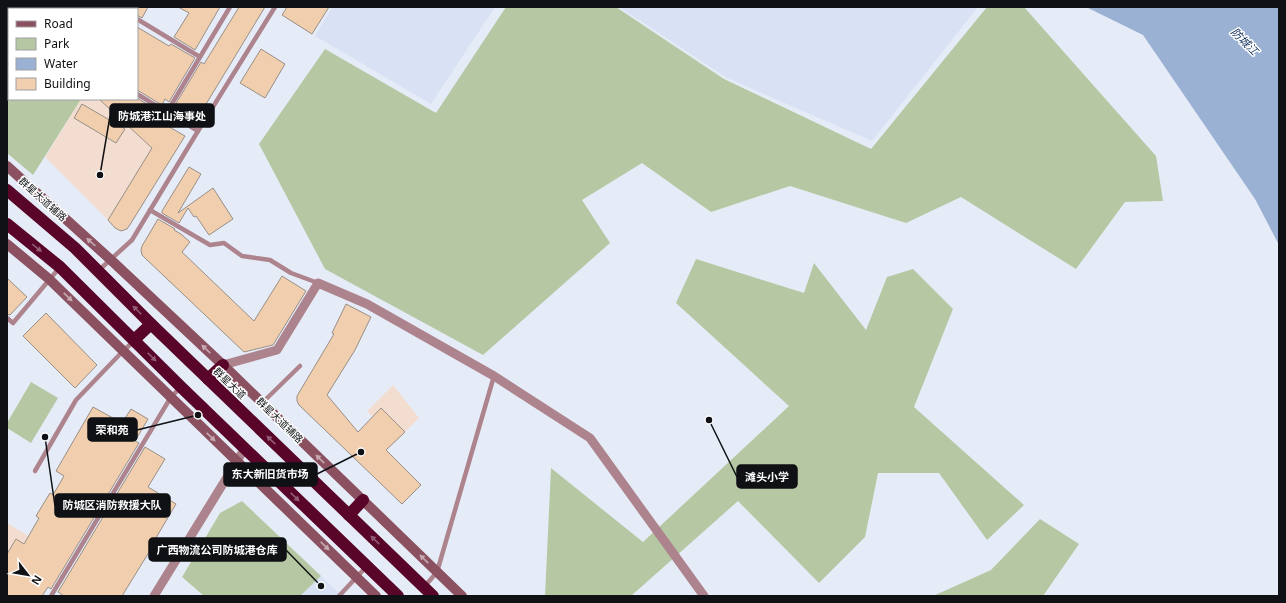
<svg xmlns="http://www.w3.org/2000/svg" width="1286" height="603" font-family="'Noto Sans','Noto Sans SC',sans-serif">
<rect width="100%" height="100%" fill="#e6ecf7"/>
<g fill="#f3ddd0">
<path d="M81 99H99L152 148 108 220 45 157Z"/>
<path d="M393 385 419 418 367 470 343 447 373 417 367 411Z"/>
<path d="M7 523 45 546 7 596Z"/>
</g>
<g fill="#d8e2f4">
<path d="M332 7H495L431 104 315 36Z"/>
<path d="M619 7H978L872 141 727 78Z"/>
<path d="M321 576 342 596H300Z"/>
</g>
<g fill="#b5c8a3">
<path d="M506 7H616L724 79 871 149 987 7H1024L1156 156 1163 201 1125 202 1076 269 961 197 906 223 790 186 711 212 642 163 582 200 610 243 483 355 325 269 259 144 325 49 436 113Z"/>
<path d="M9 69V99H81L33 175 7 153V73Z"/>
<path d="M696 259 804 293 814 263 866 330 887 277 913 269 953 309 914 407 1024 505 987 540 939 473H878L865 537 819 583 738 501 631 596H545L551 468 643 542 789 406 676 303Z"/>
<path d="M31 382 58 398 31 443 7 428V423Z"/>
<path d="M242 501 321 576 300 596H204L182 577 220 513Z"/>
<path d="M1040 519 1079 544 1043 596H933L991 570Z"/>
</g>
<path fill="#9ab1d4" d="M1086 7H1279V245L1255 199 1143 35Z"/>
<g fill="#f0ceae" stroke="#988f87">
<path d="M137 7H148L142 18 137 15Z"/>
<path d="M178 7H220L195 50 174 37 189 13Z"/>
<path d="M239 7H265L197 119 175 105 201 62 204 64Z"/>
<path d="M287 7H329L312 34 282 15Z"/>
<path d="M137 27 169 46 171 44 195 58 169 102 165 99 162 105 137 90Z"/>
<path d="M261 49 285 64 265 98 240 83Z"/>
<path d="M137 98 158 111 157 114 168 121 166 125 185 136 131 223 127 229 121 231 115 228 108 220 152 148 99 99Z"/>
<path d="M82 104 125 129 116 143 74 118Z"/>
<path d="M189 167 201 174 178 213 213 188 233 219 209 235 196 216 194 217 188 208 179 223 162 213V211Z"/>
<path d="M158 219 175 229 174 230 181 234 190 242 182 252 254 321 282 276 306 291 273 345 244 352 145 258 142 255 141 250 142 246Z"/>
<path d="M7 278 27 297 10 315 7 314Z"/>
<path d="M346 304 371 317 355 350 327 395 358 432 381 408 405 432 386 450 421 485 402 504 299 405 297 401V396L334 334 332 333Z"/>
<path d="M46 313 97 365 75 388 23 336Z"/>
<path d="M93 407 122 423 131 409 148 419 135 441 139 443 51 589 48 587 42 596H7V554L16 539 24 544 39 518 36 516 50 493 53 495 64 476 56 471Z"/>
<path d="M145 447 165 459 148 487 176 504 150 548 151 549 122 596H64L58 592Z"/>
</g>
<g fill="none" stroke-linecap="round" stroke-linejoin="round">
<g stroke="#ad848e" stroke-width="4.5">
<path d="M117 7 120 9"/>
<path d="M137 19 200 57"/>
<path d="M137 94 198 131"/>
<path d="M167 112 230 7"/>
<path d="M150 210 210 245 224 243 242 256 270 260 291 273 318 283"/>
<path d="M98 271 132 240 198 131 275 7"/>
<path d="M7 318 13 323 60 267"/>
<path d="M262 403 300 366"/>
<path d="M35 471 76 400 123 351 133 342"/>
<path d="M425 586 437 572 494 376"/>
<path d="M51 596 171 397 181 387"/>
<path d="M339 596 366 567"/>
</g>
<g stroke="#ad848e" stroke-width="9">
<path d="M223 365 277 350 318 283 367 304 494 376 590 438 704 596"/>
<path d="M154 596 245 448"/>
</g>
<g stroke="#8b5161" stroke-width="10">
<path d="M20 9 21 7"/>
<path d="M7 30 9 27"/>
<path d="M7 166 111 260 223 365 462 596"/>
<path d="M7 244 49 279 376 596"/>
</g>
<g stroke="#590429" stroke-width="12">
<path d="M7 190 75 248 151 324 433 596"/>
<path d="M7 224 60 267 181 387 398 596"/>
<path d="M134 340 151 324"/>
<path d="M208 379 223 365"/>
<path d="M349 515 363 500"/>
</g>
</g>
<defs><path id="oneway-solid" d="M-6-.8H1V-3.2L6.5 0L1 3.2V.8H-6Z"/></defs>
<g fill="#c5a8b0">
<use href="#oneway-solid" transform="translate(91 242) rotate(-138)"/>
<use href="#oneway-solid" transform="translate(68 297) rotate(44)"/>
<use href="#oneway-solid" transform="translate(206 349) rotate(-137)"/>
<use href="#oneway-solid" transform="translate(211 437) rotate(44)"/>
<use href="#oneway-solid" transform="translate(320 459) rotate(-136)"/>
<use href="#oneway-solid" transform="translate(325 546) rotate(44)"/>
<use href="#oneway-solid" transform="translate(424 559) rotate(-136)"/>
</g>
<g fill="#935c74">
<use href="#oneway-solid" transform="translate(37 248) rotate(39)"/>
<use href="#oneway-solid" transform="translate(137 310) rotate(-135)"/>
<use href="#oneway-solid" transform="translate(152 357) rotate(45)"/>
<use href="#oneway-solid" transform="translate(271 440) rotate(-136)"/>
<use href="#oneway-solid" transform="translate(295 497) rotate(44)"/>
<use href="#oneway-solid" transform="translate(375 540) rotate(-136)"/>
</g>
<g text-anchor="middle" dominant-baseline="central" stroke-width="3" stroke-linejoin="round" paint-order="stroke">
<g font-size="10" fill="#0f1114" stroke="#fff">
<text transform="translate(43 199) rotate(42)">群星大道辅路</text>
<text transform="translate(230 383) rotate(44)">群星大道</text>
<text transform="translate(280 420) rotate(44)">群星大道辅路</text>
</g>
<g font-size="11" font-style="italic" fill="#0e2c58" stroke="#fff">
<text transform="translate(1245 41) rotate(45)">防城江</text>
</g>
</g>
<path fill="none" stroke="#0f1114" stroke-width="1.5" d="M100 175L110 116M198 415L137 430M361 452L317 474M709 420L737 477M45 437L55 506M321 586L286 550"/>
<g fill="#0f1114" stroke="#fff" stroke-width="1.5">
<circle cx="100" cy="175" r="4"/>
<circle cx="198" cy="415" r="4"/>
<circle cx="361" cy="452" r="4"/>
<circle cx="709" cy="420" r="4"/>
<circle cx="45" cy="437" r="4"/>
<circle cx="321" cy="586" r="4"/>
</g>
<g fill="#0f1114" stroke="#0f1114" stroke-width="1.5">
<rect x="110" y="104" width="104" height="23" rx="4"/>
<rect x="88" y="418" width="49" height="23" rx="4"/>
<rect x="224" y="463" width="93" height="23" rx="4"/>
<rect x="737" y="465" width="60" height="23" rx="4"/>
<rect x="55" y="494" width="115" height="23" rx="4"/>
<rect x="149" y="538" width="137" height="23" rx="4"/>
</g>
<g font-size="11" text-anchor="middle" font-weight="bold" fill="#fff">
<text x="162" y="120">防城港江山海事处</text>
<text x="112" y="434">荣和苑</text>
<text x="270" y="478">东大新旧货市场</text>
<text x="767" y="481">滩头小学</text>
<text x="112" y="509">防城区消防救援大队</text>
<text x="217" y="554">广西物流公司防城港仓库</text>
</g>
<rect width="1286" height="603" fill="none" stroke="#0f1114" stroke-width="16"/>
<rect x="8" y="8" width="130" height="92" fill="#ffffff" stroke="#9fa0a1"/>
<rect x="16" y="21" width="20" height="6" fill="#8b5161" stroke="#9fa0a1"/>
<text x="44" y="28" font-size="12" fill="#0f1114">Road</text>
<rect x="16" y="38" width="20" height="12" fill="#b5c8a3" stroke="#9fa0a1"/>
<text x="44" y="48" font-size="12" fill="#0f1114">Park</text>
<rect x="16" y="58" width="20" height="12" fill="#9ab1d4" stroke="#9fa0a1"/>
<text x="44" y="68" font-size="12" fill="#0f1114">Water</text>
<rect x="16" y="78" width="20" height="12" fill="#f0ceae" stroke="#9fa0a1"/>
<text x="44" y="88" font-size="12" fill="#0f1114">Building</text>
<g transform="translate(28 575) rotate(121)" stroke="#ffffff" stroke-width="3" paint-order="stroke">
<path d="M0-3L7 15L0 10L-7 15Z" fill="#0f1114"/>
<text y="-6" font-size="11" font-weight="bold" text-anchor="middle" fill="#0f1114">N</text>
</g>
</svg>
